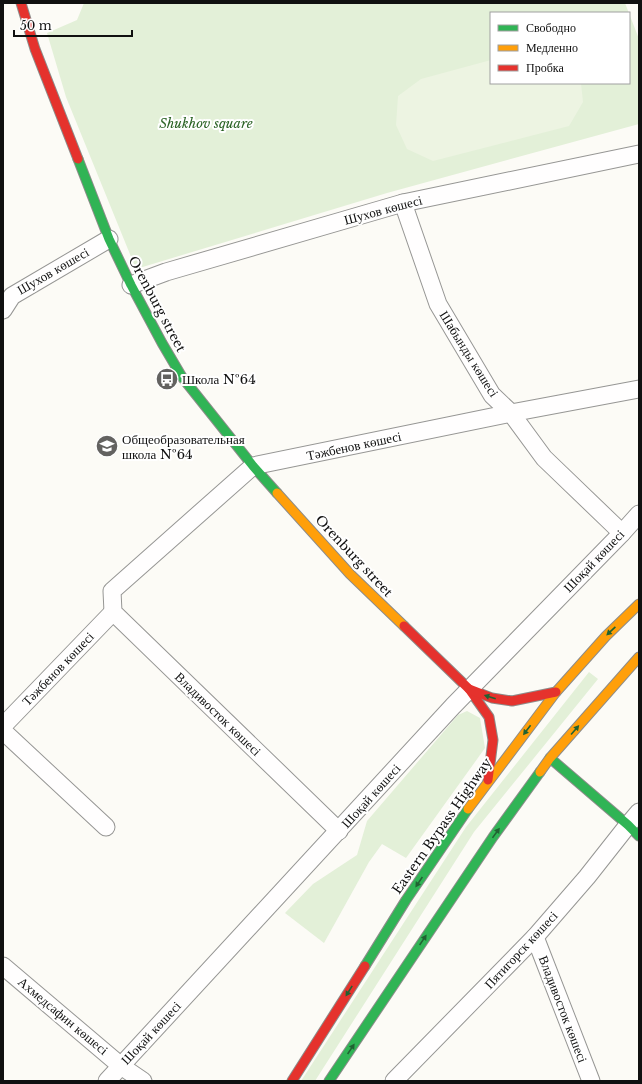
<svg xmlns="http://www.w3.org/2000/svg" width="642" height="1084" font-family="'Libre Baskerville',serif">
<rect width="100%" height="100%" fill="#fcfbf6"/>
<g fill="#e3f0d8" fill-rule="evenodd">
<path d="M84 3H625L639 39V124L387 193 136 269 66 97 47 33 77 20ZM491 13H629V83H491Z"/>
<path d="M589 672 598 679 474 832 315 1081H301L466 827Z"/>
<path d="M467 711 480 718 485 748 406 858 382 844 369 862 324 943 285 913 313 884 357 855 367 821 458 715Z"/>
</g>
<path fill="#edf4e2" d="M491 60V83H581L583 102 569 126 433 161 407 149 396 125 398 96 421 79Z"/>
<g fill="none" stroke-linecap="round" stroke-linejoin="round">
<g stroke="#969694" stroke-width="19">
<g id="street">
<path d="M403 203 438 304 492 395 511 413 544 458 622 533"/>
<path d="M131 285 166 272 403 203 639 154"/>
<path d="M3 310 12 296 109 239"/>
<path d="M3 726 113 612"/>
<path d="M3 731 106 827"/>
<path d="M339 831 113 612 112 591 253 466 511 413 639 389"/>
<path d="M535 937 591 1081"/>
<path d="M3 966 121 1066 143 1081"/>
<path d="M107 1081 453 706 622 533 639 514"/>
<path d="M394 1081 535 937 587 877 628 825 639 812"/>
</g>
</g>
<g stroke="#8d8c8a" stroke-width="11">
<g id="fast">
<path d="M78 159 109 239 131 285 162 343 182 377 253 466 277 493"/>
<path d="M550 758 628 825 639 836"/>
<path d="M365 966 406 900 468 809"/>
<path d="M329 1081 493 837 540 772"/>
</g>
</g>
<g stroke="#8d8c8a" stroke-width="11">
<g id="slow">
<path d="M277 493 350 574 404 626"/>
<path d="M540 772 550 758 639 657"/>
<path d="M468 809 556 692 606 636 639 604"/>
</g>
</g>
<g stroke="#8d8c8a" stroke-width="11">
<g id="jam">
<path d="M21 3 35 49 78 159"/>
<path d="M404 626 469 689 489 717 493 740 488 780"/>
<path d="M469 689 492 698 512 701 556 692"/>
<path d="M292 1081 365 966"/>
</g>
</g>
<use href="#street" stroke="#fffefe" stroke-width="17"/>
<use href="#fast" stroke="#30b455" stroke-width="9"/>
<use href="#slow" stroke="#ff9f0a" stroke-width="9"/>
<use href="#jam" stroke="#e5322d" stroke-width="9"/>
</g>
<defs><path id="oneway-solid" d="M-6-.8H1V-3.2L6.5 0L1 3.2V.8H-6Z"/></defs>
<g fill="#206232">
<use href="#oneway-solid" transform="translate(611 631) rotate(137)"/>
<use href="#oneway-solid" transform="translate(490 697) rotate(-163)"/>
<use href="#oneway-solid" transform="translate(527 730) rotate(127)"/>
<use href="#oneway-solid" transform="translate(575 730) rotate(-49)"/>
<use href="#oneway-solid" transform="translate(496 833) rotate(-54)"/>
<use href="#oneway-solid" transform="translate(419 882) rotate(124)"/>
<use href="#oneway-solid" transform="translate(423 940) rotate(-56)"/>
<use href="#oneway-solid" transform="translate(349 991) rotate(122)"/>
<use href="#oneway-solid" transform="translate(351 1049) rotate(-56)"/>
</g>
<defs>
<g id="bus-disc" transform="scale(1.15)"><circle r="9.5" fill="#636260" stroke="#fff"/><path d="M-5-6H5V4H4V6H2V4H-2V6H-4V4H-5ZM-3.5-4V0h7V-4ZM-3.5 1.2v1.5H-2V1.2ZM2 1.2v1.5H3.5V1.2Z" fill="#fff"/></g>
<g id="school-disc" transform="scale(1.15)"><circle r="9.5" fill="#636260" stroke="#fff"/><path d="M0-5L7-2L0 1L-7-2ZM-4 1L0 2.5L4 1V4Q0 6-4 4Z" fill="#fff"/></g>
</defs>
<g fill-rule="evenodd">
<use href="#bus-disc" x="167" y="379"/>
<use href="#school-disc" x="107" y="446"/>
</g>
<g text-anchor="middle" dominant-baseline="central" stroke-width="4" stroke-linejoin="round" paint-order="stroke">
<g font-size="13" font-style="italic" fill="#2b6325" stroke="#fff">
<text x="206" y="123">Shukhov square</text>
</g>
<g font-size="13" fill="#101010" stroke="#fff">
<text transform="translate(383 210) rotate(-15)">Шухов көшесі</text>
<text transform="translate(53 271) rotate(-30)">Шухов көшесі</text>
<text transform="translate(157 304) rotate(62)">Orenburg street</text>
<text transform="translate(469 354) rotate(58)">Шабынды көшесі</text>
<text transform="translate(354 446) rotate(-12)">Тәжбенов көшесі</text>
<text transform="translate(354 556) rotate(47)">Orenburg street</text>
<text transform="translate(594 561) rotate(-46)">Шоқай көшесі</text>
<text transform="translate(58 669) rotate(-46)">Тәжбенов көшесі</text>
<text transform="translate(218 714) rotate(44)">Владивосток көшесі</text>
<text transform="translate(371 796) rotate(-48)">Шоқай көшесі</text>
<text transform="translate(442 826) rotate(-55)">Eastern Bypass Highway</text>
<text transform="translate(521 950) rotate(-47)">Пятигорск көшесі</text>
<text transform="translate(563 1009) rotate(69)">Владивосток көшесі</text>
<text transform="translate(63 1016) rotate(40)">Ахмедсафин көшесі</text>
<text transform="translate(151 1033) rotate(-47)">Шоқай көшесі</text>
</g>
<g font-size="13" fill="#101010" stroke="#fff" text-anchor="start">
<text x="182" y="379">Школа №64</text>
<text x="122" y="439">Общеобразовательная<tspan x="122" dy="15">школа №64</tspan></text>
</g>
</g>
<rect width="642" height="1084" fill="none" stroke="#101010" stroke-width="8"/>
<rect x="490" y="12" width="140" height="72" fill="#ffffff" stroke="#9f9f9f"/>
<rect x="498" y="25" width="20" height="6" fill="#30b455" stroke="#9f9f9f"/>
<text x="526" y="32" font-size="12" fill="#101010">Свободно</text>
<rect x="498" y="45" width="20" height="6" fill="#ff9f0a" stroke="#9f9f9f"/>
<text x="526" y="52" font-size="12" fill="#101010">Медленно</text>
<rect x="498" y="65" width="20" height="6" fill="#e5322d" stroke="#9f9f9f"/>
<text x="526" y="72" font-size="12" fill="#101010">Пробка</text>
<path d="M14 30v6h118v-6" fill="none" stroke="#101010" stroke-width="2"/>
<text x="20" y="30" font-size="12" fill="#101010" stroke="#ffffff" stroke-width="3" paint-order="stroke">50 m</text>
</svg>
